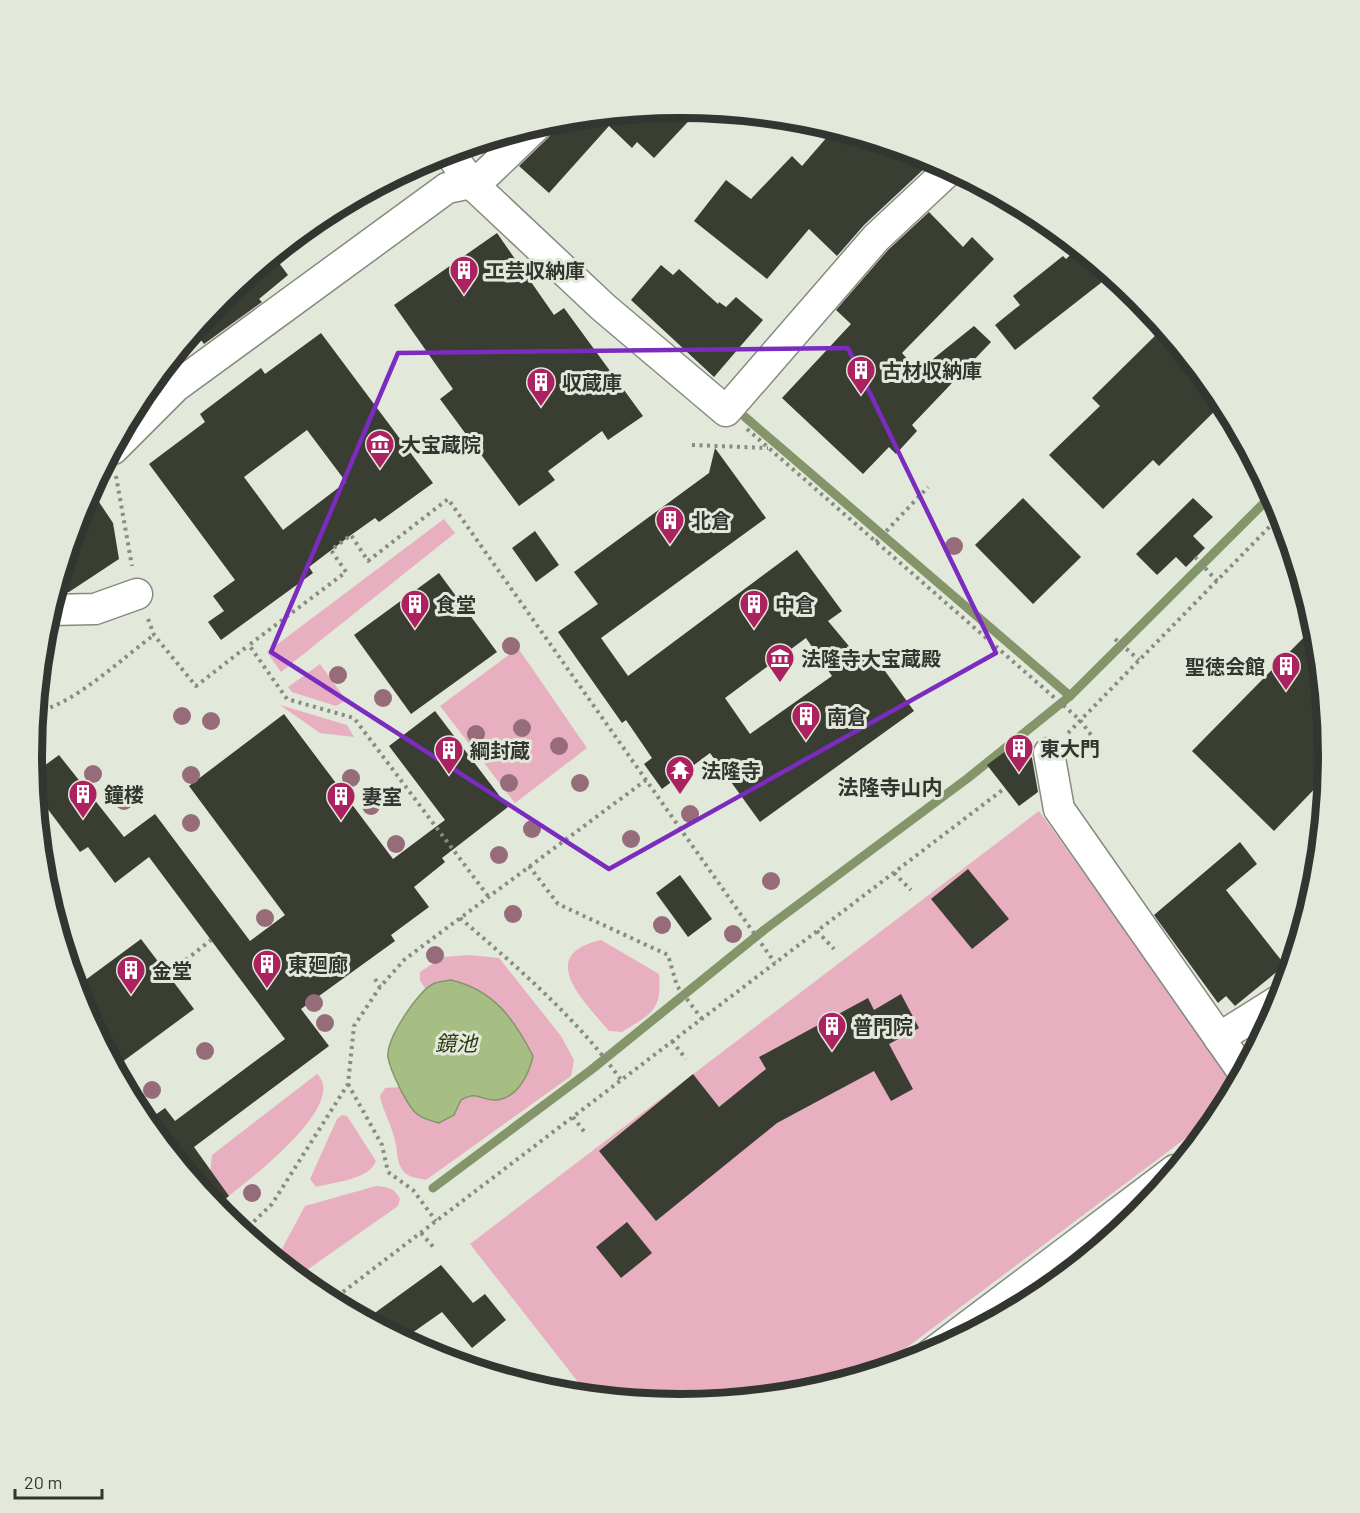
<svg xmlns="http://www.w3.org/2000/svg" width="1360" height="1513" font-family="Barlow,'Noto Sans JP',sans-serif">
<rect width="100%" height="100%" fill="#e2e8da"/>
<g fill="#e8afc0">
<path d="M444 519 455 533 281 672 267 652Z"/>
<path d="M518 648 587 748 515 803 440 706Z"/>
<path d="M320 664 346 700 336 706 292 692 288 687Z"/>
<path d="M280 705 347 725 354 737 320 733Z"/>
<path d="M1039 811 1236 1085 1222 1111 874 1372 806 1393 680 1405 589 1396 470 1244Z"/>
<path d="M601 940 659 974C662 1011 652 1013 622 1032L609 1031C584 1001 535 955 601 940Z"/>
<path d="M470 955 499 958 561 1036 574 1060 571 1076 426 1180C419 1178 410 1178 404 1172 396 1163 398 1151 395 1141 392 1125 383 1112 380 1096L385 1088 400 1087 417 1114 454 1115 461 1100 473 1094 493 1100 433 984 426 990 420 980V972L443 957Z"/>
<path d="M317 1074C350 1105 245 1183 222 1201L209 1184 212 1155Z"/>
<path d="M342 1115 347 1116 376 1161C369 1180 334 1182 316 1187L310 1179 337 1119Z"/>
<path d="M376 1186C389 1187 394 1188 400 1199L398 1206 297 1277 276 1260 305 1206Z"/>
</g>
<path fill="#a6be83" stroke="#84956a" stroke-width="1.5" d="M451 980C494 990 514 1019 533 1056 529 1074 518 1098 496 1100 480 1101 479 1090 461 1100L454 1115 439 1123C432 1121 423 1119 417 1114 407 1106 390 1070 388 1057 386 1039 418 991 433 984 438 981 446 981 451 980Z"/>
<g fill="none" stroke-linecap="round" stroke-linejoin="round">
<g stroke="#84956a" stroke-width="9">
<path d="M745 417 1070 696 1272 495"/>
<path d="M433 1188 591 1070 764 930 968 778 1070 696"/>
</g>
</g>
<g fill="#393d32" fill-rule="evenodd">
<path d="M680 108 699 110 654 158 637 142 632 148 609 126 549 193 519 166 548 138 561 120Z"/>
<path d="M834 129 910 152 926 167 864 225 837 256 809 229 767 279 694 221 726 180 751 199 792 156 802 166Z"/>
<path d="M929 212 963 247 972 237 994 259 902 353 918 371 974 326 991 342 912 425 917 431 896 454 889 447 863 474 782 398 851 324 836 310 888 250Z"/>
<path d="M497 233 554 315 564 308 643 416 608 440 602 431 548 471 555 480 519 506 440 399 453 389 394 305Z"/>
<path d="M1078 248 1111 275 1015 350 995 325 1020 305 1013 296 1063 256 1066 259Z"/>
<path d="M273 255 288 275 259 299 262 302 204 344 194 331 222 298Z"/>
<path d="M661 265 673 275 679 269 718 304 719 302 726 307 736 297 763 320 714 377 631 300Z"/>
<path d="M1163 328 1223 403 1159 466 1153 460 1103 509 1049 455 1100 406 1092 398Z"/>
<path d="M321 333 433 483 379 522 375 518 351 535 309 567 313 573 221 640 208 622 224 611 213 596 235 580 149 464 205 422 200 414 261 368 265 374ZM307 430 346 482 283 530 244 477Z"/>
<path d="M715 448 766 518 601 638 628 676 797 550 842 611 828 621 858 657 869 649 914 711 760 822 710 753 662 789 644 764 652 758 626 720 622 723 558 632 598 604 574 572 709 473ZM806 638 832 676 750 734 725 698Z"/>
<path d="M91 490 113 523 119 559 69 592 55 593 81 508Z"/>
<path d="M1023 498 1081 557 1033 604 975 545Z"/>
<path d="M1193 498 1213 517 1193 536 1205 548 1186 567 1176 557 1157 575 1136 554Z"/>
<path d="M535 531 559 565 536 582 512 548Z"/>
<path d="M439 573 497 652 411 714 354 635Z"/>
<path d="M1315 626 1328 757 1326 777 1274 831 1192 751Z"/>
<path d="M435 711 508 807 442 858 445 862 414 887 429 907 391 935 395 941 301 1009 329 1046 194 1147 229 1196 215 1207 145 1122 165 1108 175 1121 285 1039 149 857 115 883 88 847 80 852 44 804 37 810 33 774 59 755 124 837 155 814 250 941 285 915 189 786 284 714 393 859 445 820 389 746Z"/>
<path d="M1019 741 1032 758 1038 792 1019 806 987 765Z"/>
<path d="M1240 842 1257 864 1226 890 1285 965 1235 1006 1226 996 1218 1003 1154 915Z"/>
<path d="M968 869 1009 919 972 949 931 899Z"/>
<path d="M680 875 712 919 688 937 656 893Z"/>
<path d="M141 939 194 1009 114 1068 81 1004 76 987Z"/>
<path d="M901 994 919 1028 889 1044 913 1089 891 1101 874 1071 777 1123 656 1221 599 1151 693 1074 719 1107 766 1069 759 1057 868 998 874 1010Z"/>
<path d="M627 1222 652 1253 621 1278 596 1247Z"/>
<path d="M441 1265 473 1303 485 1294 506 1320 472 1348 442 1312 402 1340 365 1320Z"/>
</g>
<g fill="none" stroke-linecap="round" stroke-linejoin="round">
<g stroke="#858b7e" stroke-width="33">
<g id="street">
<path d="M449 152 471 183 603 307 726 411 876 238 950 169"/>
<path d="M113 449 175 387 447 188 471 183 486 174 536 126"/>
<path d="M50 610 95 609 137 594"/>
<path d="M1049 753 1059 809 1243 1072"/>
<path d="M1219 1038 1281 999"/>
<path d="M930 1355 1175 1170"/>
</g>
</g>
<g stroke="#888c83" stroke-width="4" stroke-dasharray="3 4.5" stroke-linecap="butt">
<path d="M747 429 1080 720 1094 739"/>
<path d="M692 445 768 448"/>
<path d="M116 476 132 566"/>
<path d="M876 542 928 487"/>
<path d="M1195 557 1217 581"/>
<path d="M148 619 154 635 196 686 249 645"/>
<path d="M1115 639 1139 660"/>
<path d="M36 712C76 703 121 659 154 635"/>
<path d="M1068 733 1281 515"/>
<path d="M529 866 558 904 668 955 677 986 702 1019"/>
<path d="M894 873 911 890"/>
<path d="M488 896 354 718 287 699 249 645 346 572 331 550 351 535 368 561 448 499 775 963"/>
<path d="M460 918C518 968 577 1018 621 1080"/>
<path d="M817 931 834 949"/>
<path d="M168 974 211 940"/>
<path d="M375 979 380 987"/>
<path d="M672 1041 686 1059"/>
<path d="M348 1084 382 1145 388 1172 413 1190 436 1221"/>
<path d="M573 1117 586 1134"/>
<path d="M243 1232 272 1204 348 1084 354 1026 380 987 405 959 646 780"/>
<path d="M421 1233 435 1249"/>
<path d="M331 1301 1005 788"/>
</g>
<use href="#street" stroke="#fff" stroke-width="30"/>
</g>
<g fill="#966c7b">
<circle cx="954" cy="546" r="9"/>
<circle cx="511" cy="646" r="9"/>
<circle cx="338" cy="675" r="9"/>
<circle cx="383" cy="698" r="9"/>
<circle cx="182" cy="716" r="9"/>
<circle cx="211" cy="721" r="9"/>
<circle cx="522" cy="728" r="9"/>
<circle cx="476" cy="734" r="9"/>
<circle cx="559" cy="746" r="9"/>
<circle cx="93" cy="774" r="9"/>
<circle cx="191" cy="775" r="9"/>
<circle cx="351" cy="778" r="9"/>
<circle cx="509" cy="783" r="9"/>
<circle cx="580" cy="783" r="9"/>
<circle cx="124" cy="801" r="9"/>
<circle cx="371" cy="806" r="9"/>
<circle cx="690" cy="814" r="9"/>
<circle cx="191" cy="823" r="9"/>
<circle cx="532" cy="829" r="9"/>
<circle cx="631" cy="839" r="9"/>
<circle cx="396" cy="844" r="9"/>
<circle cx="499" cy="855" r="9"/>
<circle cx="771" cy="881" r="9"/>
<circle cx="513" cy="914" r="9"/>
<circle cx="265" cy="918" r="9"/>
<circle cx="662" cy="925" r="9"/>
<circle cx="733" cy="934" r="9"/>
<circle cx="435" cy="955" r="9"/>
<circle cx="314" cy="1003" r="9"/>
<circle cx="325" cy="1023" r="9"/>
<circle cx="205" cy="1051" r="9"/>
<circle cx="152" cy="1090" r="9"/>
<circle cx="252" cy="1193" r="9"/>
</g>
<path fill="none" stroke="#7b2cbf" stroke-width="4.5" stroke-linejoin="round" d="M848 348 996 653 609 869 271 652 398 353Z"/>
<defs>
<g id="building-pin" transform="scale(1.5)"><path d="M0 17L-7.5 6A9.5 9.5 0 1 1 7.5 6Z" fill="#ac215f" stroke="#e2e8da"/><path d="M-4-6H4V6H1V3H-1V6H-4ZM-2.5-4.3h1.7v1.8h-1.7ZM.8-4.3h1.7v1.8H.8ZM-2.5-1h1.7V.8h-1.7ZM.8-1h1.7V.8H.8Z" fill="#fff"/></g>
<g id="museum-pin" transform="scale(1.5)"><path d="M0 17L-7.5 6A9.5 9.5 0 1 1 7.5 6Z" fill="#ac215f" stroke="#e2e8da"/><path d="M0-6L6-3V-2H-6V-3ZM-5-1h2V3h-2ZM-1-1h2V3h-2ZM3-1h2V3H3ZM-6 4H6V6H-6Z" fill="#fff"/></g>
<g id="temple-pin" transform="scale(1.5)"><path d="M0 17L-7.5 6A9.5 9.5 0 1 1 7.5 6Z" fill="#ac215f" stroke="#e2e8da"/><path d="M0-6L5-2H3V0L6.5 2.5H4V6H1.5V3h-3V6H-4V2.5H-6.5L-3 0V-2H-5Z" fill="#fff"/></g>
</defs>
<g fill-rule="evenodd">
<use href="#building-pin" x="464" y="270"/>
<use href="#building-pin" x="861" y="370"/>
<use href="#building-pin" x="541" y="382"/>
<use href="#museum-pin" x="380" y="444"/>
<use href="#building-pin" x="670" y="520"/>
<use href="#building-pin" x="415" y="604"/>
<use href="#building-pin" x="754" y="604"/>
<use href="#museum-pin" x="780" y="658"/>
<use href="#building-pin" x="1286" y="666"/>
<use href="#building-pin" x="806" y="716"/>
<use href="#building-pin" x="1019" y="748"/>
<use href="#building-pin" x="449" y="750"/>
<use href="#temple-pin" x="680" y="770"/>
<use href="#building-pin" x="83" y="794"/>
<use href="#building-pin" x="341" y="796"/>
<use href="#building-pin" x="267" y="964"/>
<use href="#building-pin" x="131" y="970"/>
<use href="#building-pin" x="832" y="1026"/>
</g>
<g text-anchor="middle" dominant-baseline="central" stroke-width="6" stroke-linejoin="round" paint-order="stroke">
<g font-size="20" font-weight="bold" fill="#333530" stroke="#e2e8da" text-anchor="start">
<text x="485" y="270">工芸収納庫</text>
<text x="882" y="370">古材収納庫</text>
<text x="562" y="382">収蔵庫</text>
<text x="401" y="444">大宝蔵院</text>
<text x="691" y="520">北倉</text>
<text x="436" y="604">食堂</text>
<text x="775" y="604">中倉</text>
<text x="801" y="658">法隆寺大宝蔵殿</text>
<text x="1265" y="666" text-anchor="end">聖徳会館</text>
<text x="827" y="716">南倉</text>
<text x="1040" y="748">東大門</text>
<text x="470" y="750">綱封蔵</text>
<text x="701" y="770">法隆寺</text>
<text x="104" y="794">鐘楼</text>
<text x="362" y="796">妻室</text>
<text x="288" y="964">東廻廊</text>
<text x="152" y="970">金堂</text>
<text x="853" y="1026">普門院</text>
</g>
<g font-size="21" font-weight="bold" fill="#333530" stroke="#e2e8da">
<text x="890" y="786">法隆寺山内</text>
</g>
<g font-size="21" font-style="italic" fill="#2c3b0f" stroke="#e2e8da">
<text x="456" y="1042">鏡池</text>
</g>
</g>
<path d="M0 0H1360V1513H0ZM42 756a638 638 0 1 1 1276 0a638 638 0 1 1-1276 0Z" fill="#e2e8da" fill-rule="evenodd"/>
<path fill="none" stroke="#333530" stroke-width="8" d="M42 756a638 638 0 1 1 1276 0a638 638 0 1 1-1276 0Z"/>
<path d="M15 1489v9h87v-9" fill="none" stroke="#333530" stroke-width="3"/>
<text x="24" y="1489" font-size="18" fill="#333530" stroke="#e2e8da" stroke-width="4.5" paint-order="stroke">20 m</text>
</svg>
